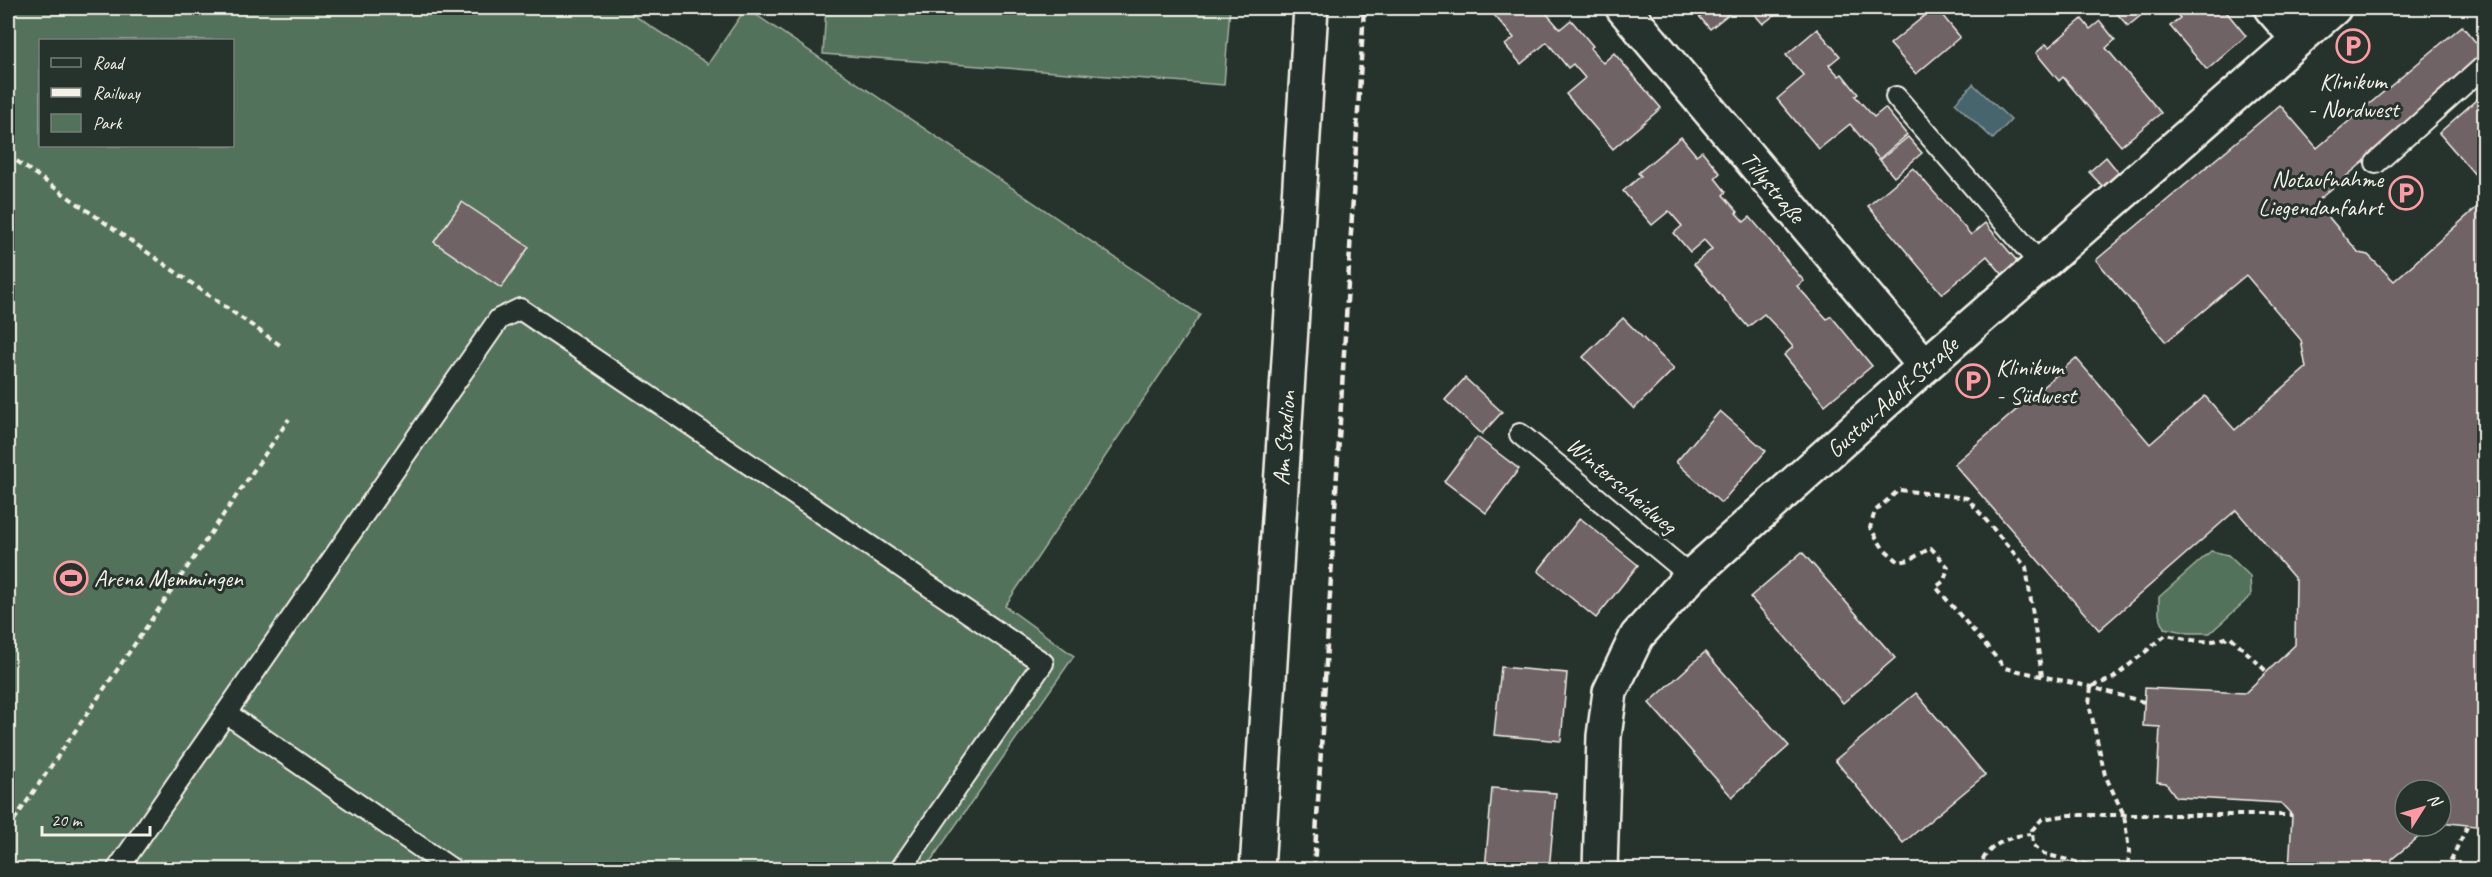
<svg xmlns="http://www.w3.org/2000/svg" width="2492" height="877" font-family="Caveat,sans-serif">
<rect width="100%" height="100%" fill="#26332d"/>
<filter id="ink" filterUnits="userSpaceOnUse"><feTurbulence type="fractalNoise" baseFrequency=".0167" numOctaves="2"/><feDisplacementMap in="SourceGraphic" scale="12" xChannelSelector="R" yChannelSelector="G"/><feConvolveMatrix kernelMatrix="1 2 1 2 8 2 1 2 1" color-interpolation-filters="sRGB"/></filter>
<g filter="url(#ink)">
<g fill="#53725c" stroke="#a4b2a2" stroke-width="1.5" fill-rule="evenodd">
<path d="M8 8H623L708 64 746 8 1200 315 1005 606 1074 656 925 869H8ZM40 40H232V146H40Z"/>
<path d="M826 8H1230L1224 85 823 54Z"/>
<path d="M2211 551 2228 555 2250 576 2251 596 2210 633H2189L2164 628 2159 614V597Z"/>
</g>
<path fill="#47656d" stroke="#8c9d9e" stroke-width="1.5" d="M1973 84 2011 120 1993 139 1955 103Z"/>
<g fill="#706466" stroke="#f4f1e8" stroke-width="1.5">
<path d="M1488 8H1553L1546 13 1560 29 1571 20 1593 46 1590 48 1603 63 1614 53 1661 108 1613 149 1566 94 1585 78 1573 64 1568 68 1547 42 1521 64 1505 45 1514 38Z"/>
<path d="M1692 8H1736L1710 29Z"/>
<path d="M1749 8H1783L1763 24Z"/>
<path d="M1934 8H1952L1942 15 1960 37 1916 74 1890 44Z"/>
<path d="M2112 8H2150L2128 26Z"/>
<path d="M2171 8H2223L2246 36 2207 70 2170 26 2180 18Z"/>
<path d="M2082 19 2090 29 2100 21 2115 40 2106 48 2161 113 2121 146 2063 77 2059 81 2036 53 2046 44 2049 47Z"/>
<path d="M2462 26 2484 52V60L2316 202 2359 253 2368 255 2394 281 2484 201V827L2441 822V790H2405V826H2432L2392 859 2391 870H2289L2292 815 2281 803 2176 797 2166 783 2157 782 2160 727 2143 726 2145 688 2245 693 2295 645 2296 580 2236 510 2099 630 1954 464 2076 358 2150 444 2205 396 2235 430 2306 368 2301 340 2246 275 2166 342 2096 260 2280 105 2317 148Z"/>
<path d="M1817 29 1840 56 1829 65 1839 76 1842 74 1858 94 1855 96 1874 117 1885 108 1907 135 1879 159 1850 124 1819 149 1777 99 1804 76 1786 55Z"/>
<path d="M2484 93V185L2439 133Z"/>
<path d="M1681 137 1696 155 1702 151 1720 173 1715 178 1726 192 1723 195 1738 212 1736 213 1744 222 1750 217 1804 281 1797 286 1827 319 1831 316 1872 366 1825 405 1784 355 1793 347 1779 330 1764 314 1748 327 1694 264 1712 249 1704 240 1690 252 1674 233 1682 226 1669 211 1652 225 1623 191 1641 176 1638 173Z"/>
<path d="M1908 137 1922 153 1894 177 1880 160Z"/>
<path d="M2106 157 2123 178 2108 192 2089 172Z"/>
<path d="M1913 168 1971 235 1985 223 2023 268 2008 281 1987 256 1942 294 1868 206Z"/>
<path d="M462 202 529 247 501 288 434 242Z"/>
<path d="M1623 318 1674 369 1634 409 1583 357Z"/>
<path d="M1465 378 1502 412 1482 434 1445 400Z"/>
<path d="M1720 411 1766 451 1721 503 1676 462Z"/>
<path d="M1477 437 1519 469 1486 513 1444 481Z"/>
<path d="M1580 518 1638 565 1596 618 1538 571Z"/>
<path d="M1802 552 1895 658 1843 703 1750 597Z"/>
<path d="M1705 652 1789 746 1732 797 1649 703Z"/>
<path d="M1501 667 1567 673 1561 741 1494 735Z"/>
<path d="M1916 693 1985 775 1903 843 1835 760Z"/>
<path d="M1492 788 1556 793 1549 870H1485Z"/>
</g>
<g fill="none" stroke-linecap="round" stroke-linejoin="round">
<g stroke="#f4f1e8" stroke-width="24">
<g id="lane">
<path d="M1896 97 2042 266"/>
<path d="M2376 163 2484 66"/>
<path d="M1520 434 1691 576"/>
<path d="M226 713 453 870"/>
<path d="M117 870 499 319 520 309 1043 663 900 870"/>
</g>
</g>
<g stroke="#f4f1e8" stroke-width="38">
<g id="street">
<path d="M1623 8 1925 366"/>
<path d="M2271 8 2298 39"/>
<path d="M1257 870 1311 8"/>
<path d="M1600 870 1604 736 1610 692 1637 636 1691 576 1925 366 2334 8"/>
</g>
</g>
<g stroke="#f4f1e8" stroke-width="4" stroke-dasharray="6 4.5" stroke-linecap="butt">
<path d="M8 155 280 345"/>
<path d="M2042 676 2026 567 1967 498 1899 490 1875 511 1870 528 1883 548 1899 562 1909 560 1931 548 1948 567 1944 581 1936 587 2005 668 2091 687 2144 702"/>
<path d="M2092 686 2112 679 2166 635C2188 639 2209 646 2230 636L2267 672"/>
<path d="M2091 687 2089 704 2105 775 2124 815 2129 850 2128 870"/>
<path d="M8 829 289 419"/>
<path d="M1979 870C1985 845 2009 836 2031 834"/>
<path d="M2108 870 2044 854 2033 845 2032 830 2042 819 2070 815H2292"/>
<path d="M2446 870 2468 825"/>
</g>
<use href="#lane" stroke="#26332d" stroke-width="20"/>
<use href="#street" stroke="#26332d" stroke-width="33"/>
<path stroke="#f4f1e8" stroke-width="4.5" stroke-dasharray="9 4.5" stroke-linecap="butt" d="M1314 870 1364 8"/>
</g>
</g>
<defs>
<g id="parking-ring" transform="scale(1.725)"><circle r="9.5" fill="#26332d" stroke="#ff9aa2" stroke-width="1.5"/><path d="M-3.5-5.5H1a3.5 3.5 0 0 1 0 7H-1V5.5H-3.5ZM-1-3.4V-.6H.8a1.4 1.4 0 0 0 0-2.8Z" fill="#ff9aa2"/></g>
<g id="stadium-ring" transform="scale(1.725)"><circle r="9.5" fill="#26332d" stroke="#ff9aa2" stroke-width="1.5"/><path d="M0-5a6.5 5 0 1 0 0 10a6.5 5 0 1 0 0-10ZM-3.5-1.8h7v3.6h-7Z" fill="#ff9aa2"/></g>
</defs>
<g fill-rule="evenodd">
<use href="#parking-ring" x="2353" y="46"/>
<use href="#parking-ring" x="2406" y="193"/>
<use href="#parking-ring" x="1973" y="381"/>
<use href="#stadium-ring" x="71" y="578"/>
</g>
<g text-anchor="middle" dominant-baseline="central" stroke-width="6" stroke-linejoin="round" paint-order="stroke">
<g font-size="24" fill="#f4f1e8" stroke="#26332d" text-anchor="start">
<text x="2353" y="81" text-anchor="middle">Klinikum<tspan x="2353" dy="28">- Nordwest</tspan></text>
<text x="2383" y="179" text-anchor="end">Notaufnahme<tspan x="2383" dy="28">Liegendanfahrt</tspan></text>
<text x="1996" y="367">Klinikum<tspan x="1996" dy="28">- Südwest</tspan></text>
<text x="94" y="578">Arena Memmingen</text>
</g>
<g font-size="24" fill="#f4f1e8" stroke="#26332d">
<text transform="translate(1773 187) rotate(50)">Tillystraße</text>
<text transform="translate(1892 397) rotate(-42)">Gustav-Adolf-Straße</text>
<text transform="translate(1284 438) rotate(-86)">Am Stadion</text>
<text transform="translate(1622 485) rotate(40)">Winterscheidweg</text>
</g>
</g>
<rect width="2492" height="877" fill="none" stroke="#26332d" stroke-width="30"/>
<rect x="15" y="15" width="2462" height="847" fill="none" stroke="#f4f1e8" stroke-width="2" filter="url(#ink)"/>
<rect x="39" y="39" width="195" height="108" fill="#26332d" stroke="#787f78" stroke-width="1.5"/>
<rect x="51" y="58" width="30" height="9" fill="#26332d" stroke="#787f78" stroke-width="1.5"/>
<text x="93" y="69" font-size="18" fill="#f4f1e8">Road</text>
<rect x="51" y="88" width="30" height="9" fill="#f4f1e8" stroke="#787f78" stroke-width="1.5"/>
<text x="93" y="99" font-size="18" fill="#f4f1e8">Railway</text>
<rect x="51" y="114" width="30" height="18" fill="#53725c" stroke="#787f78" stroke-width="1.5"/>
<text x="93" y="129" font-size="18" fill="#f4f1e8">Park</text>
<g transform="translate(2423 808) rotate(53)"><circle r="28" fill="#26332d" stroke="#787f78" stroke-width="1.5"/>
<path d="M0-4.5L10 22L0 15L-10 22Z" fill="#ff9aa2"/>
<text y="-9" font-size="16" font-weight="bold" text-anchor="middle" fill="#f4f1e8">N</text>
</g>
<path d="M42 826v9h108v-9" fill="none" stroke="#f4f1e8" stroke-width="3"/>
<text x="51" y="826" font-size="18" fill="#f4f1e8" stroke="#26332d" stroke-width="4.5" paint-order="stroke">20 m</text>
</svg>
